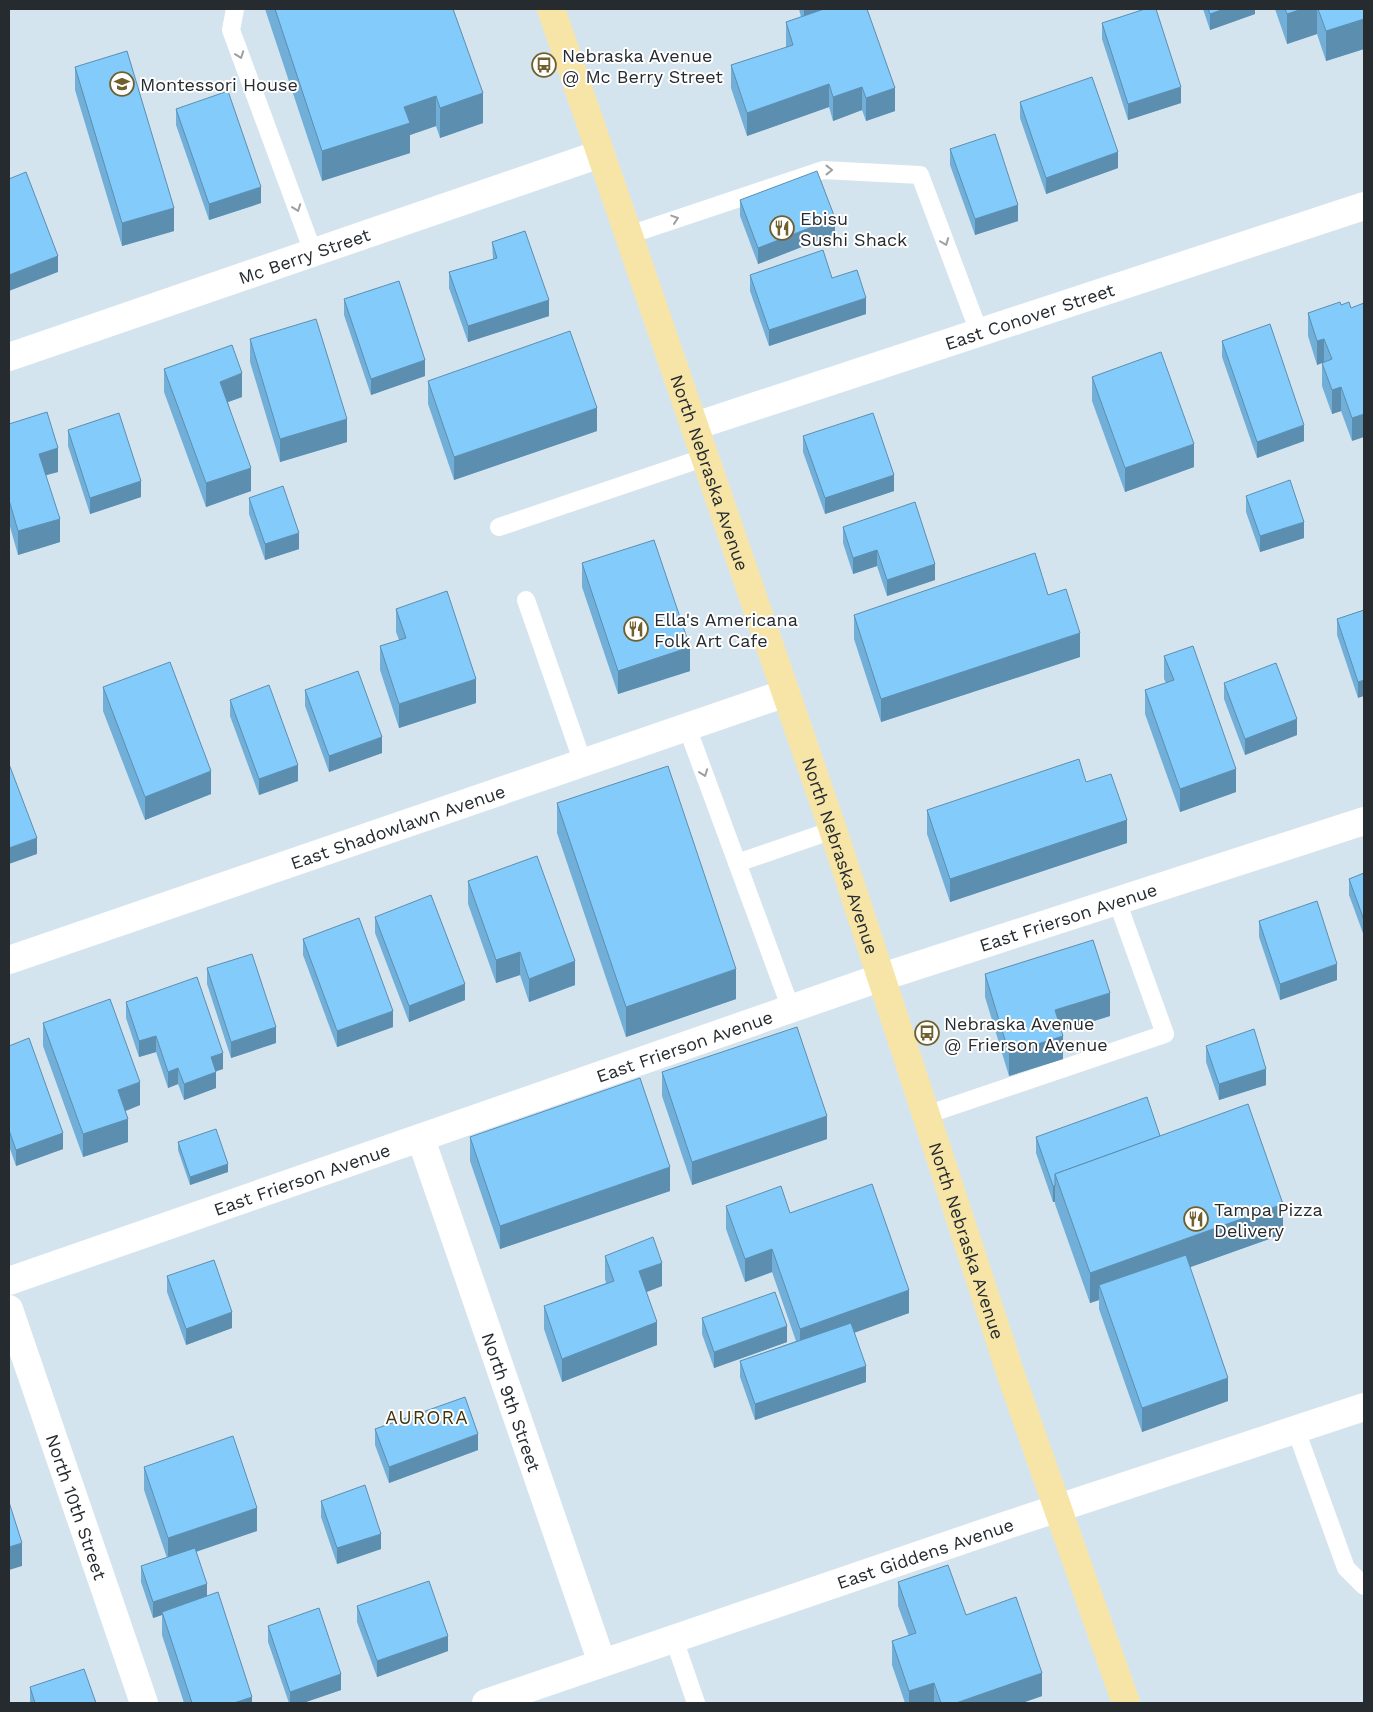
<svg xmlns="http://www.w3.org/2000/svg" width="1373" height="1712" font-family="'Work Sans',sans-serif">
<rect width="100%" height="100%" fill="#d4e4ef"/>
<g fill="none" stroke-linecap="round" stroke-linejoin="round">
<g stroke="#fff" stroke-width="18">
<path d="M235 9 231 30 313 252"/>
<path d="M629 235 823 170 920 175 979 332"/>
<path d="M499 527 706 457"/>
<path d="M526 600 583 763"/>
<path d="M687 727 791 1009"/>
<path d="M737 863 833 830"/>
<path d="M926 1115 1165 1034 1117 901"/>
<path d="M1296 1430 1346 1568 1364 1586"/>
<path d="M674 1639 696 1703"/>
</g>
<g stroke="#fff" stroke-width="28">
<path id="s1" d="M9 357 600 154"/>
<path id="s2" d="M695 426 1364 206"/>
<path id="s3" d="M9 960 786 693"/>
<path id="s4" d="M421 1139 602 1663"/>
<path id="s5" d="M9 1281 882 977 1364 821"/>
<path id="s6" d="M9 1309 144 1703"/>
<path id="s7" d="M486 1703 1004 1526 1364 1407"/>
</g>
<path stroke="#f7e5a7" stroke-width="28" id="s8" d="M551 9 833 830 1012 1378 1126 1703"/>
</g>
<g fill="#71afd8">
<path d="M265 9H453L483 123 440 138 436 126 410 135V153L322 181Z"/>
<path d="M799 9H867L895 111 866 121 862 110 833 121 829 107 747 136 731 88V65L786 48V22L801 17Z"/>
<path d="M1203 9H1255V14L1210 30Z"/>
<path d="M1275 9H1364V49L1326 61 1317 34 1287 44Z"/>
<path d="M1102 23 1181 103 1128 120 1102 39Z"/>
<path d="M75 67 174 231 122 246 75 90Z"/>
<path d="M1020 102 1118 168 1046 194 1020 118Z"/>
<path d="M176 109 261 203 209 220 176 125Z"/>
<path d="M950 149 1018 221 975 235 950 165Z"/>
<path d="M740 200 835 234 758 264 740 216Z"/>
<path d="M492 242 549 316 468 342 449 288V272L493 259Z"/>
<path d="M750 275 832 278 866 314 769 346 750 291Z"/>
<path d="M344 299 425 376 371 395 344 315Z"/>
<path d="M1364 303 1352 441 1341 411 1332 414 1322 386V363L1317 365 1308 336V313L1341 305 1351 308Z"/>
<path d="M250 339 347 442 280 462 250 362Z"/>
<path d="M1222 341 1304 441 1257 458 1222 357Z"/>
<path d="M164 369 242 397 228 402 251 491 206 507 164 392Z"/>
<path d="M1092 377 1194 467 1125 492 1092 401Z"/>
<path d="M428 381 597 431 454 480 428 404Z"/>
<path d="M9 424 58 472 46 475 60 542 18 555 9 523Z"/>
<path d="M68 430 141 497 90 514 68 446Z"/>
<path d="M803 436 894 491 825 514 803 452Z"/>
<path d="M1246 496 1304 538 1260 552 1246 512Z"/>
<path d="M249 498 299 549 265 560 249 514Z"/>
<path d="M843 527 935 580 887 596 877 566 853 574 843 543Z"/>
<path d="M582 563 690 671 618 694 582 587Z"/>
<path d="M1048 595 1080 657 881 722 854 639V615Z"/>
<path d="M396 609 476 703 399 728 380 670V646L399 640 396 632Z"/>
<path d="M1364 610 1358 698 1337 635V619Z"/>
<path d="M1164 656 1236 792 1180 812 1145 714V690L1166 683 1164 679Z"/>
<path d="M1224 683 1297 735 1245 755 1224 699Z"/>
<path d="M103 687 211 794 145 820 103 711Z"/>
<path d="M305 690 382 753 329 772 305 706Z"/>
<path d="M230 700 298 781 259 795 230 716Z"/>
<path d="M1086 782 1127 843 950 902 927 834V810Z"/>
<path d="M557 803 736 999 626 1037 557 833Z"/>
<path d="M1364 873V936L1349 895V879Z"/>
<path d="M468 881 575 985 529 1002 520 975 496 983 468 904Z"/>
<path d="M375 917 465 1000 409 1022 375 933Z"/>
<path d="M1259 921 1337 980 1280 1000 1259 937Z"/>
<path d="M303 939 393 1027 337 1047 303 955Z"/>
<path d="M207 968 276 1043 231 1058 207 984Z"/>
<path d="M985 974 1110 1016 1061 1031 1063 1059 1009 1076 985 997Z"/>
<path d="M126 1002 223 1069 216 1071V1088L184 1100 178 1084 168 1088 156 1052 139 1057 126 1018Z"/>
<path d="M43 1023 140 1105 125 1111 128 1142 83 1157 43 1046Z"/>
<path d="M9 1046 63 1149 16 1166 9 1146Z"/>
<path d="M1206 1046 1266 1085 1219 1100 1206 1062Z"/>
<path d="M662 1072 827 1139 692 1185 662 1096Z"/>
<path d="M1160 1136 1283 1234 1190 1267 1228 1401 1142 1432 1099 1309V1300L1090 1303 1055 1204V1202H1053L1036 1153V1137Z"/>
<path d="M470 1137 670 1191 500 1249 470 1161Z"/>
<path d="M178 1142 228 1172 190 1185 178 1150Z"/>
<path d="M726 1206 790 1213 909 1313 854 1333 866 1382 755 1420 740 1377V1361L796 1341 772 1272 745 1282 726 1229Z"/>
<path d="M605 1256 662 1286 646 1292 657 1345 562 1382 544 1329V1306L606 1283 605 1279Z"/>
<path d="M167 1276 232 1328 186 1345 167 1292Z"/>
<path d="M702 1318 787 1342 714 1368 702 1334Z"/>
<path d="M375 1429 478 1450 389 1483 375 1445Z"/>
<path d="M144 1467 257 1531 196 1552 207 1596 252 1703H184L162 1635V1615L153 1618 141 1582V1566L167 1558 144 1490Z"/>
<path d="M321 1501 381 1549 337 1564 321 1517Z"/>
<path d="M898 1582 966 1615 1042 1696 1022 1703H905L892 1665V1641L909 1636 898 1606Z"/>
<path d="M357 1606 448 1651 377 1677 357 1622Z"/>
<path d="M268 1626 341 1690 303 1703H289L268 1642Z"/>
<path d="M30 1687 96 1703H30Z"/>
</g>
<g fill="#5c8eb0">
<path d="M804 9H848L804 24Z"/>
<path d="M1224 9H1255V14L1210 30V14Z"/>
<path d="M1302 9H1317V34L1287 44V14Z"/>
<path d="M1364 19V49L1326 61V31Z"/>
<path d="M829 84V107L747 136V113Z"/>
<path d="M862 87V110L833 121V97Z"/>
<path d="M1181 87V103L1128 120V104Z"/>
<path d="M895 88V111L866 121V98Z"/>
<path d="M483 93V123L440 138V108Z"/>
<path d="M436 96V126L410 135V153L322 181V151L404 107Z"/>
<path d="M1118 152V168L1046 194V178Z"/>
<path d="M261 187V203L209 220V204Z"/>
<path d="M1018 205V221L975 235V219Z"/>
<path d="M174 208V231L122 246V223Z"/>
<path d="M835 218V234L758 264V248Z"/>
<path d="M58 256V272L9 291V275Z"/>
<path d="M866 298V314L769 346V330Z"/>
<path d="M549 300V316L468 342V326Z"/>
<path d="M1324 339V362L1317 365V341Z"/>
<path d="M425 360V376L371 395V379Z"/>
<path d="M242 373V397L220 405V382Z"/>
<path d="M1341 387V411L1332 414V390Z"/>
<path d="M597 408V431L454 480V457Z"/>
<path d="M1364 414V437L1352 441V418Z"/>
<path d="M347 419V442L280 462V439Z"/>
<path d="M1304 425V441L1257 458V442Z"/>
<path d="M1194 444V467L1125 492V468Z"/>
<path d="M58 448V472L39 477V454Z"/>
<path d="M251 468V491L206 507V483Z"/>
<path d="M894 475V491L825 514V498Z"/>
<path d="M141 481V497L90 514V498Z"/>
<path d="M60 519V542L18 555V531Z"/>
<path d="M1304 522V538L1260 552V536Z"/>
<path d="M299 533V549L265 560V544Z"/>
<path d="M877 550V566L853 574V558Z"/>
<path d="M935 564V580L887 596V580Z"/>
<path d="M1080 633V657L881 722V699Z"/>
<path d="M690 647V671L618 694V671Z"/>
<path d="M476 679V703L399 728V704Z"/>
<path d="M1364 680V696L1358 698V682Z"/>
<path d="M1297 719V735L1245 755V739Z"/>
<path d="M382 737V753L329 772V756Z"/>
<path d="M298 765V781L259 795V779Z"/>
<path d="M1236 769V792L1180 812V789Z"/>
<path d="M211 771V794L145 820V797Z"/>
<path d="M1127 820V843L950 902V879Z"/>
<path d="M37 838V854L9 864V848Z"/>
<path d="M520 952V975L496 983V960Z"/>
<path d="M575 961V985L529 1002V979Z"/>
<path d="M1337 964V980L1280 1000V984Z"/>
<path d="M736 969V999L626 1037V1007Z"/>
<path d="M465 984V1000L409 1022V1006Z"/>
<path d="M1110 993V1016L1055 1033V1010Z"/>
<path d="M393 1011V1027L337 1047V1031Z"/>
<path d="M276 1027V1043L231 1058V1042Z"/>
<path d="M156 1036V1052L139 1057V1041Z"/>
<path d="M1063 1036V1059L1009 1076V1053Z"/>
<path d="M223 1053V1069L211 1073V1057Z"/>
<path d="M178 1068V1084L168 1088V1072Z"/>
<path d="M1266 1069V1085L1219 1100V1084Z"/>
<path d="M216 1072V1088L184 1100V1084Z"/>
<path d="M140 1082V1105L118 1114V1090Z"/>
<path d="M827 1116V1139L692 1185V1162Z"/>
<path d="M128 1119V1142L83 1157V1134Z"/>
<path d="M63 1133V1149L16 1166V1150Z"/>
<path d="M228 1164V1172L190 1185V1177Z"/>
<path d="M670 1167V1191L500 1249V1226Z"/>
<rect x="1053" y="1186" width="2" height="16"/>
<path d="M1283 1204V1234L1104 1298 1099 1285V1300L1090 1303V1273Z"/>
<path d="M772 1249V1272L745 1282V1259Z"/>
<path d="M662 1263V1286L639 1295V1271Z"/>
<path d="M909 1290V1313L800 1352V1329Z"/>
<path d="M232 1312V1328L186 1345V1329Z"/>
<path d="M657 1322V1345L562 1382V1359Z"/>
<path d="M787 1326V1342L714 1368V1352Z"/>
<path d="M866 1366V1382L755 1420V1404Z"/>
<path d="M1228 1378V1401L1142 1432V1408Z"/>
<path d="M478 1434V1450L389 1483V1467Z"/>
<path d="M257 1508V1531L168 1561V1538Z"/>
<path d="M381 1534V1549L337 1564V1548Z"/>
<path d="M22 1543V1566L9 1570V1547Z"/>
<path d="M207 1584V1600L162 1612V1615L153 1618V1602Z"/>
<path d="M448 1636V1651L377 1677V1661Z"/>
<path d="M1042 1673V1696L1022 1703H956Z"/>
<path d="M341 1674V1690L303 1703H290V1692Z"/>
<path d="M934 1683V1703H909V1691Z"/>
<path d="M252 1697V1703H234Z"/>
</g>
<g fill="#83cbfb" stroke="#5c8eb0">
<path d="M275 9H453L483 93 440 108 436 96 404 107 410 123 322 151Z"/>
<path d="M824 9H867L895 88 866 98 862 87 833 97 829 84 747 113 731 65 793 45 786 22Z"/>
<path d="M1145 9H1156L1181 87 1128 104 1102 23Z"/>
<path d="M1208 9H1224L1210 14Z"/>
<path d="M1285 9H1302L1287 14Z"/>
<path d="M1318 9H1364V19L1326 31Z"/>
<path d="M127 51 174 208 122 223 75 67Z"/>
<path d="M1092 77 1118 152 1046 178 1020 102Z"/>
<path d="M228 91 261 187 209 204 176 109Z"/>
<path d="M995 134 1018 205 975 219 950 149Z"/>
<path d="M817 171 835 218 758 248 740 200Z"/>
<path d="M26 172 58 256 9 275V179Z"/>
<path d="M525 231 549 300 468 326 449 272 497 258 492 242Z"/>
<path d="M823 250 832 278 857 270 866 298 769 330 750 275Z"/>
<path d="M399 281 425 360 371 379 344 299Z"/>
<path d="M1340 302 1341 305 1349 302 1351 308 1364 303V414L1352 418 1341 387 1332 390 1322 363 1332 359 1324 339 1317 341 1308 313Z"/>
<path d="M316 319 347 419 280 439 250 339Z"/>
<path d="M1270 324 1304 425 1257 442 1222 341Z"/>
<path d="M570 331 597 408 454 457 428 381Z"/>
<path d="M232 345 242 373 220 382 251 468 206 483 164 369Z"/>
<path d="M1161 352 1194 444 1125 468 1092 377Z"/>
<path d="M47 412 58 448 39 454 60 519 18 531 9 500V424Z"/>
<path d="M119 413 141 481 90 498 68 430Z"/>
<path d="M873 413 894 475 825 498 803 436Z"/>
<path d="M1290 480 1304 522 1260 536 1246 496Z"/>
<path d="M283 486 299 533 265 544 249 498Z"/>
<path d="M915 502 935 564 887 580 877 550 853 558 843 527Z"/>
<path d="M654 540 690 647 618 671 582 563Z"/>
<path d="M1035 553 1048 595 1066 589 1080 633 881 699 854 615Z"/>
<path d="M447 591 476 679 399 704 380 646 406 638 396 609Z"/>
<path d="M1364 610V680L1358 682 1337 619Z"/>
<path d="M1193 646 1236 769 1180 789 1145 690 1174 680 1164 656Z"/>
<path d="M170 662 211 771 145 797 103 687Z"/>
<path d="M1276 663 1297 719 1245 739 1224 683Z"/>
<path d="M358 671 382 737 329 756 305 690Z"/>
<path d="M269 685 298 765 259 779 230 700Z"/>
<path d="M1079 759 1086 782 1111 774 1127 820 950 879 927 810Z"/>
<path d="M9 764 37 838 9 848Z"/>
<path d="M668 766 736 969 626 1007 557 803Z"/>
<path d="M537 856 575 961 529 979 520 952 496 960 468 881Z"/>
<path d="M1364 873V920L1349 879Z"/>
<path d="M431 895 465 984 409 1006 375 917Z"/>
<path d="M1317 901 1337 964 1280 984 1259 921Z"/>
<path d="M359 918 393 1011 337 1031 303 939Z"/>
<path d="M1093 940 1110 993 1055 1010 1063 1036 1009 1053 985 974Z"/>
<path d="M252 954 276 1027 231 1042 207 968Z"/>
<path d="M197 977 223 1053 211 1057 216 1072 184 1084 178 1068 168 1072 156 1036 139 1041 126 1002Z"/>
<path d="M110 999 140 1082 118 1090 128 1119 83 1134 43 1023Z"/>
<path d="M797 1027 827 1116 692 1162 662 1072Z"/>
<path d="M1254 1029 1266 1069 1219 1084 1206 1046Z"/>
<path d="M29 1038 63 1133 16 1150 9 1130V1046Z"/>
<path d="M640 1078 670 1167 500 1226 470 1137Z"/>
<path d="M1147 1097 1160 1136 1055 1174V1186H1053L1036 1137Z"/>
<path d="M1248 1104 1283 1204 1090 1273 1055 1174Z"/>
<path d="M216 1129 228 1164 190 1177 178 1142Z"/>
<path d="M872 1184 909 1290 800 1329 772 1249 745 1259 726 1206 781 1186 790 1213Z"/>
<path d="M653 1237 662 1263 639 1271 657 1322 562 1359 544 1306 614 1281 605 1256Z"/>
<path d="M1186 1255 1228 1378 1142 1408 1099 1285Z"/>
<path d="M214 1260 232 1312 186 1329 167 1276Z"/>
<path d="M775 1292 787 1326 714 1352 702 1318Z"/>
<path d="M851 1323 866 1366 755 1404 740 1361Z"/>
<path d="M465 1397 478 1434 389 1467 375 1429Z"/>
<path d="M233 1436 257 1508 168 1538 144 1467Z"/>
<path d="M365 1485 381 1534 337 1548 321 1501Z"/>
<path d="M9 1502 22 1543 9 1547Z"/>
<path d="M195 1548 207 1584 153 1602 141 1566Z"/>
<path d="M948 1565 966 1615 1016 1597 1042 1673 956 1703H941L934 1683 909 1691 892 1641 916 1633 898 1582Z"/>
<path d="M429 1581 448 1636 377 1661 357 1606Z"/>
<path d="M218 1592 252 1697 234 1703H192L162 1612Z"/>
<path d="M319 1608 341 1674 290 1692 268 1626Z"/>
<path d="M84 1669 96 1703H35L30 1687Z"/>
</g>
<defs><path id="oneway-chevron" d="M-2-3.5L2.5 0L-2 3.5" fill="none" stroke-width="1.6" stroke-linecap="round" stroke-linejoin="round" transform="scale(1.25)"/></defs>
<g stroke="#9da0a1">
<use href="#oneway-chevron" transform="translate(240 55) rotate(70)"/>
<use href="#oneway-chevron" transform="translate(829 170)"/>
<use href="#oneway-chevron" transform="translate(297 208) rotate(70)"/>
<use href="#oneway-chevron" transform="translate(675 219) rotate(-18)"/>
<use href="#oneway-chevron" transform="translate(945 242) rotate(69)"/>
<use href="#oneway-chevron" transform="translate(704 773) rotate(70)"/>
</g>
<defs>
<g id="bus-ring" transform="scale(1.25)"><circle r="9.5" fill="#fff" stroke="#6f602e" stroke-width="1.5"/><path d="M-5-6H5V4H4V6H2V4H-2V6H-4V4H-5ZM-3.5-4V0h7V-4ZM-3.5 1.2v1.5H-2V1.2ZM2 1.2v1.5H3.5V1.2Z" fill="#6f602e"/></g>
<g id="school-ring" transform="scale(1.25)"><circle r="9.5" fill="#fff" stroke="#6f602e" stroke-width="1.5"/><path d="M0-5L7-2L0 1L-7-2ZM-4 1L0 2.5L4 1V4Q0 6-4 4Z" fill="#6f602e"/></g>
<g id="restaurant-ring" transform="scale(1.25)"><circle r="9.5" fill="#fff" stroke="#6f602e" stroke-width="1.5"/><path d="M-5-6h1v4h1v-4h1v4h1v-4h1v5L-1.5 .5V6h-2V.5L-5-1ZM5-6V6H3V1.5H1.5Q1.5-4 5-6Z" fill="#6f602e"/></g>
</defs>
<g fill-rule="evenodd">
<use href="#bus-ring" x="544" y="65"/>
<use href="#school-ring" x="122" y="84"/>
<use href="#restaurant-ring" x="782" y="228"/>
<use href="#restaurant-ring" x="636" y="629"/>
<use href="#bus-ring" x="927" y="1033"/>
<use href="#restaurant-ring" x="1196" y="1219"/>
</g>
<g text-anchor="middle" dominant-baseline="central" stroke-width="4" stroke-linejoin="round" paint-order="stroke">
<g font-size="18" fill="#252b2f" stroke="#fff" text-anchor="start">
<text x="562" y="55">Nebraska Avenue<tspan x="562" dy="21">@ Mc Berry Street</tspan></text>
<text x="140" y="84">Montessori House</text>
<text x="800" y="218">Ebisu<tspan x="800" dy="21">Sushi Shack</tspan></text>
<text x="654" y="619">Ella's Americana<tspan x="654" dy="21">Folk Art Cafe</tspan></text>
<text x="944" y="1023">Nebraska Avenue<tspan x="944" dy="21">@ Frierson Avenue</tspan></text>
<text x="1214" y="1209">Tampa Pizza<tspan x="1214" dy="21">Delivery</tspan></text>
</g>
<g font-size="18" fill="#252b2f" stroke="#fff">
<text stroke="none"><textPath href="#s1" startOffset="312">Mc Berry Street</textPath></text>
<text stroke="none"><textPath href="#s2" startOffset="352">East Conover Street</textPath></text>
<text stroke="none"><textPath href="#s8" startOffset="490">North Nebraska Avenue</textPath></text>
<text stroke="none"><textPath href="#s3" startOffset="411">East Shadowlawn Avenue</textPath></text>
<text stroke="none"><textPath href="#s8" startOffset="895">North Nebraska Avenue</textPath></text>
<text stroke="none"><textPath href="#s5" startOffset="1120">East Frierson Avenue</textPath></text>
<text stroke="none"><textPath href="#s5" startOffset="715">East Frierson Avenue</textPath></text>
<text stroke="none"><textPath href="#s5" startOffset="310">East Frierson Avenue</textPath></text>
<text stroke="none"><textPath href="#s8" startOffset="1300">North Nebraska Avenue</textPath></text>
<text stroke="none"><textPath href="#s4" startOffset="278">North 9th Street</textPath></text>
<text stroke="none"><textPath href="#s6" startOffset="209">North 10th Street</textPath></text>
<text stroke="none"><textPath href="#s7" startOffset="464">East Giddens Avenue</textPath></text>
</g>
<g font-size="19" letter-spacing="1" fill="#40350a" stroke="#fff">
<text x="427" y="1417">AURORA</text>
</g>
</g>
<rect width="1373" height="1712" fill="none" stroke="#252b2f" stroke-width="20"/>
</svg>
